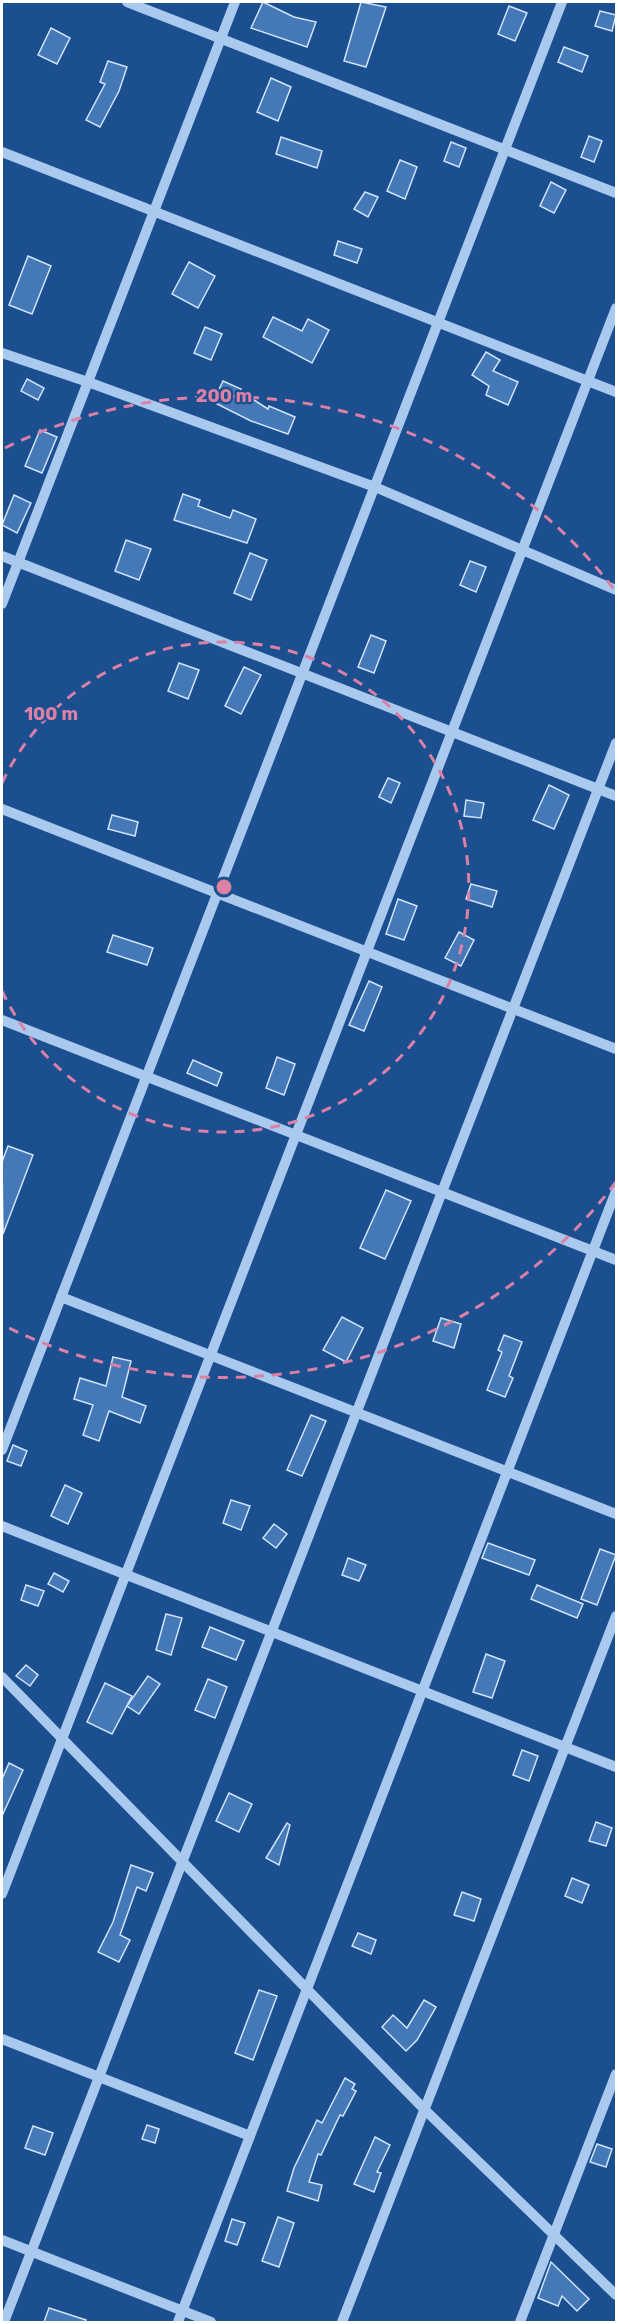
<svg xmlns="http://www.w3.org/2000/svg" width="618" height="2324" font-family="Rubik,sans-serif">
<rect width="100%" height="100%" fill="#1b4f8f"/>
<g fill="#4478b7" stroke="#cfe3fa" stroke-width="1.5">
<path d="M263 2 294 17 316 22 307 47 251 28Z"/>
<path d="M361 2 386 7 366 67 344 61Z"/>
<path d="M509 6 527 13 515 41 498 34Z"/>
<path d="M600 11 616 15 612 31 595 26Z"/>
<path d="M51 28 70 38 57 64 38 55Z"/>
<path d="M564 47 588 56 582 72 558 62Z"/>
<path d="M108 61 127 67 119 91 100 127 86 120 105 84 100 82Z"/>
<path d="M271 78 291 87 278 121 257 112Z"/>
<path d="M589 136 602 141 594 162 581 157Z"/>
<path d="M281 137 322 151 317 168 276 154Z"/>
<path d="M451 142 466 148 459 167 444 161Z"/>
<path d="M400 160 417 167 405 199 387 191Z"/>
<path d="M551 182 566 190 554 213 540 206Z"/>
<path d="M365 192 378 197 368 217 354 209Z"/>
<path d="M338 241 362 249 357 263 334 255Z"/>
<path d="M28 256 51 266 32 314 9 305Z"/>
<path d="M189 262 215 276 198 308 172 294Z"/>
<path d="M273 317 302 331 308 319 329 330 312 363 263 337Z"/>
<path d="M205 327 222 334 211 360 194 353Z"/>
<path d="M486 352 500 360 493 371 518 382 508 405 486 395 489 386 472 375Z"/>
<path d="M27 379 44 388 38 400 21 391Z"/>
<path d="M223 381 241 389 240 391 268 409 269 406 295 417 288 434 251 421 213 402Z"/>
<path d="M40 430 57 437 42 473 25 466Z"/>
<path d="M183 494 200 500 198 506 230 518 233 510 256 519 247 543 174 520Z"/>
<path d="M14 495 31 503 17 533 2 525Z"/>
<path d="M126 540 151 549 139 580 115 571Z"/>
<path d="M250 553 267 560 251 600 234 593Z"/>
<path d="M470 561 486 567 476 592 460 585Z"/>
<path d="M371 635 386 641 374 673 358 667Z"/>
<path d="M179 663 199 670 188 699 168 691Z"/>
<path d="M244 667 261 675 241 714 225 706Z"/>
<path d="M388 778 400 783 391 803 379 797Z"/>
<path d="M549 785 569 795 554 829 533 820Z"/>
<path d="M466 800 484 803 481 818 464 816Z"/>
<path d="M112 815 138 822 135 836 108 829Z"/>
<path d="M471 884 497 891 492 907 466 899Z"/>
<path d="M398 899 417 906 404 940 386 934Z"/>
<path d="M459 932 474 940 461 966 445 958Z"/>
<path d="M113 935 153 948 147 965 107 952Z"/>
<path d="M369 981 382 987 364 1031 349 1025Z"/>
<path d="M277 1057 295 1064 284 1095 266 1088Z"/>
<path d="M193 1060 222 1073 217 1086 187 1073Z"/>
<path d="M8 1146 33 1155 3 1234 2 1162Z"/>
<path d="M386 1190 411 1201 385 1259 360 1248Z"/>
<path d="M342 1317 363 1328 346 1362 323 1350Z"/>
<path d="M441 1318 461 1324 454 1348 433 1341Z"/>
<path d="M504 1335 522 1342 509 1376 513 1378 505 1397 487 1390 502 1352 498 1350Z"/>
<path d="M113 1357 131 1361 122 1397 146 1406 140 1423 109 1411 99 1441 83 1435 93 1405 74 1399 80 1378 106 1386Z"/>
<path d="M311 1415 326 1421 302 1476 287 1470Z"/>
<path d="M13 1445 27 1451 21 1466 7 1461Z"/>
<path d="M65 1485 82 1493 68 1524 51 1516Z"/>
<path d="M231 1500 250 1506 241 1530 223 1523Z"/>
<path d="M274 1524 287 1534 276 1548 263 1538Z"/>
<path d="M488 1543 535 1560 529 1575 482 1558Z"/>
<path d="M600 1549 616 1555 597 1605 581 1599Z"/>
<path d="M348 1558 366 1565 359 1581 342 1575Z"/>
<path d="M54 1573 69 1581 63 1592 48 1584Z"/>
<path d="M26 1585 44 1591 38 1606 21 1600Z"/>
<path d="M537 1585 583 1604 577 1618 531 1599Z"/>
<path d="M166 1614 182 1618 171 1655 156 1650Z"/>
<path d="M210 1627 244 1641 236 1660 202 1647Z"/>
<path d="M486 1654 505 1661 492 1698 473 1692Z"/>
<path d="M26 1665 38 1675 30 1686 16 1676Z"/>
<path d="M148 1676 160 1684 139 1714 127 1706Z"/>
<path d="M208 1679 227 1687 215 1718 195 1710Z"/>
<path d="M105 1683 132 1696 112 1734 87 1722Z"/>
<path d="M522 1750 538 1756 529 1781 513 1775Z"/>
<path d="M9 1763 23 1770 2 1816V1779Z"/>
<path d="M229 1793 252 1804 239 1832 216 1821Z"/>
<path d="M596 1822 612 1828 606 1846 589 1841Z"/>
<path d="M287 1823 290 1825 279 1865 266 1858Z"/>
<path d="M131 1865 153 1873 146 1891 137 1887 120 1935 130 1940 119 1962 98 1952 113 1922Z"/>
<path d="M572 1878 589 1885 582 1903 565 1896Z"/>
<path d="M462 1892 481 1899 474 1921 454 1915Z"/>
<path d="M358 1933 376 1940 371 1954 352 1946Z"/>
<path d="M259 1990 277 1996 253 2060 235 2053Z"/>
<path d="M424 2000 436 2007 417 2040 406 2051 382 2027 393 2015 407 2028Z"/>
<path d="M345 2078 355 2084 352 2089 356 2091 343 2116 340 2115 321 2155 318 2154 309 2182 322 2185 318 2201 287 2191 294 2168 317 2120 322 2123Z"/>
<path d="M147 2125 159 2129 155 2143 142 2139Z"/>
<path d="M33 2126 53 2133 45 2155 25 2148Z"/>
<path d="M375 2137 390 2145 377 2172 381 2173 374 2192 354 2184Z"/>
<path d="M597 2144 612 2149 606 2167 590 2162Z"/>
<path d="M278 2217 294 2223 279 2267 262 2261Z"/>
<path d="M232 2219 245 2223 237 2245 225 2241Z"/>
<path d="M551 2262 589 2299 577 2311 562 2296 558 2306 538 2298Z"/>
<path d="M49 2308 86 2320 85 2322H44Z"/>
</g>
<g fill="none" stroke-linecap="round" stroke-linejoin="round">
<g stroke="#a9c9ee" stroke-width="10">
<path d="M127 2 616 193"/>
<path d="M2 152 616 392"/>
<path d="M2 353 88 382 375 487 616 590"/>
<path d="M2 556 616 796"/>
<path d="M2 604 235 2"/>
<path d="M2 809 616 1049"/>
<path d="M2 1020 616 1260"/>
<path d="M61 1297 616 1514"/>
<path d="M2 1450 562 2"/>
<path d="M2 1526 616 1767"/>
<path d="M2 1677 425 2110 616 2295"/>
<path d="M2 1894 616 308"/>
<path d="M2 2039 250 2136"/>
<path d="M2 2240 211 2322"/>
<path d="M4 2322 616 743"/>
<path d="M178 2322 616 1191"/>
<path d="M342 2322 616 1616"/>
<path d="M520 2322 616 2074"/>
</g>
</g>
<g fill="none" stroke="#dd80a5" stroke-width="3" stroke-dasharray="10 8">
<path d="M2 783A245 245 0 1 1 2 991"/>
<path d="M616 1182A491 491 0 0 1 5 1326M5 448A491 491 0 0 1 616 592"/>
</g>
<circle cx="224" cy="887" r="9" fill="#dd80a5" stroke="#1b4f8f" stroke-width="3"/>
<g font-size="18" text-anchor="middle" font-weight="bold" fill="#dd80a5" stroke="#1b4f8f" stroke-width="4.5" stroke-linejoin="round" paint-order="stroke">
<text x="224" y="402">200 m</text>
<text x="51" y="720">100 m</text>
</g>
<rect width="618" height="2324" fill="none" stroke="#ffffff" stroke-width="6"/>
</svg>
